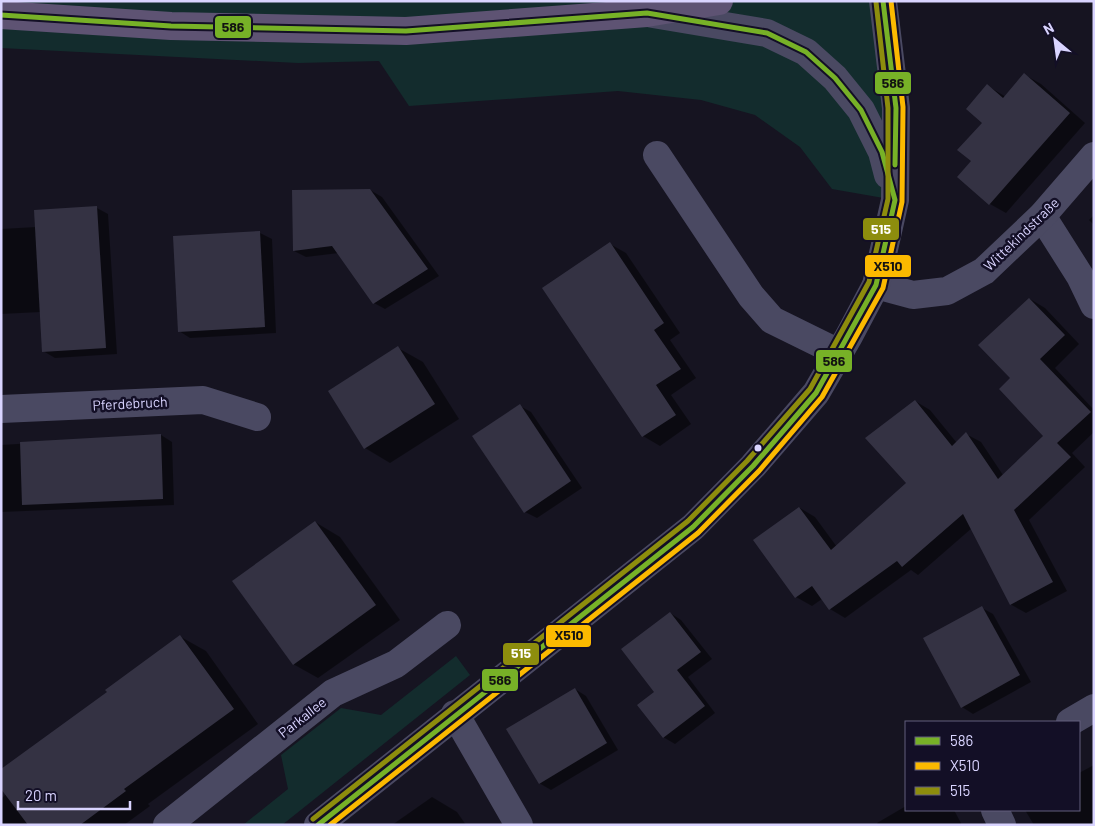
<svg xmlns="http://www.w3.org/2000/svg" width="1095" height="826" font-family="Barlow,sans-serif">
<rect width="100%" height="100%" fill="#161421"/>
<g fill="#132c2d">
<path d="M1 1H883L895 200 832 189 800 147 755 115 701 100 618 91 409 106 379 61 298 63 1 48Z"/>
<path d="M456 656 470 675 282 825H243L288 789 281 755 341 708 381 715Z"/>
</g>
<g fill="#0007">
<path d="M1025 75 1041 84 1085 123 1006 213 990 204 972 161 984 123 988 86 1006 97Z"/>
<path d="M370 190 382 197 439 276 385 309 374 303 339 253 306 257 294 251Z"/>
<path d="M97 208 108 214 117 354 55 358 43 351 41 312 1 314V229L36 227Z"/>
<path d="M1094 215V225L1089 220Z"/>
<path d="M260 233 272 239 276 333 190 338 179 331 174 237Z"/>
<path d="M610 244 626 253 680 333 670 340 696 378 671 395 691 424 660 446 643 436 544 288Z"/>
<path d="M1030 299 1045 308 1079 344 1055 368 1094 410V432L1072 453 1085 467 1029 520 1067 591 1026 613 1010 604 972 528 918 575 911 570 845 618 830 609 822 599 812 606 796 597 755 541 800 508 815 517 837 547 908 483 915 401 930 410 957 443 966 434 981 442 1003 475 1045 436 1011 378Z"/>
<path d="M398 348 423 362 459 419 390 463 365 448Z"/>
<path d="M520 406 531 412 582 488 537 518 525 512Z"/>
<path d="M161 435 172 442 174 505 1 512V445Z"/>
<path d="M315 522 340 537 400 620 318 678 293 664Z"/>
<path d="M982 608 993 614 1031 682 973 714 962 707Z"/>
<path d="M670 613 681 620 712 659 688 677 715 713 675 744 663 737 655 692Z"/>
<path d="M181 637 206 651 258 724 148 804 150 806 124 825H1V799L109 692Z"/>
<path d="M575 689 586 696 618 750 551 790 539 783Z"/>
<path d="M1094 765V825H1034L1025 810H1079V773Z"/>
<path d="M432 797 457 812 466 825H392Z"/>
<path d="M906 806V810H954L962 825H878L877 823Z"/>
</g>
<g fill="#343243">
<path d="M1024 73 1070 113 989 205 957 177 971 161 957 150 982 123 966 109 987 84 1003 98Z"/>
<path d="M370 189 428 269 373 304 332 246 293 251 292 190Z"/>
<path d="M97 206 106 348 42 352 34 210Z"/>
<path d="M260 231 265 327 178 332 173 236Z"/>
<path d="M610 242 664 323 654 330 681 369 656 385 676 415 642 437 542 288Z"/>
<path d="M1029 298 1065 335 1040 359 1091 412 1057 443 1071 457 1014 510 1053 582 1010 605 963 514 902 567 897 561 829 610 812 586 795 598 753 540 799 507 831 550 906 483 865 438 915 400 952 446 966 432 998 479 1043 436 999 389 1010 378 978 345Z"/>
<path d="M398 346 435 404 364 449 328 391Z"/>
<path d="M520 404 571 481 524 513 472 436Z"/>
<path d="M161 434 163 499 22 505 20 442Z"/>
<path d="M315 521 376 605 293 665 232 581Z"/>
<path d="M982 606 1020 675 961 708 923 638Z"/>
<path d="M670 612 701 652 677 670 705 706 663 738 637 705 654 692 621 649Z"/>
<path d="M180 635 234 709 124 789 126 791 80 825H28L1 789V769L107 692 105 690Z"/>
<path d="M575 688 607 743 539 784 506 729Z"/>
</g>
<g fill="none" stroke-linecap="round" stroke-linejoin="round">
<g stroke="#4a4962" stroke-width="28">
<path d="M653 14 767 33 806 52 835 78 861 110 882 152 888 175"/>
<path d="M657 155 751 296 772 320 839 353"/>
<path d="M1042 216 1080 276 1094 305"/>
<path d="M876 285 913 295 947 291 984 271 1042 216 1094 156"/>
<path d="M1 409 203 400 257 417"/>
<path d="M455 714 519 825"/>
<path d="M1070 722 1094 708"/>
<path d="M995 810 1002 825"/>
<path d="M167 825 333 693 396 664 447 625"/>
<path d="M318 825 693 527 753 466 816 393 849 336 876 285 895 200 896 108 883 1"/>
</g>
<path stroke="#5e5373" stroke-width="28" d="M1 15 171 26 406 31 647 13 719 1"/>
<g stroke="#130f26" stroke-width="9">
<g id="bus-1">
<path d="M883 1 896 108 895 165"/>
<path d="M1 15 171 26 406 31 647 13 767 33 806 52 835 78 861 110 882 152 895 200 876 285 816 393 753 466 693 527 318 825"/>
</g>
</g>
<g stroke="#130f26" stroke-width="9">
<path id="bus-2" d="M330 825 698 533 759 471 822 397 883 288 902 202 903 107 891 1"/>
</g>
<g stroke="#130f26" stroke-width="9">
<path id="bus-3" d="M313 819 688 521 747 461 810 389 869 282 888 199V108L876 2"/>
</g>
<use href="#bus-1" stroke="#77b127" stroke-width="5"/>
<use href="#bus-2" stroke="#fbb900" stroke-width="5"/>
<use href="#bus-3" stroke="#8d8d0d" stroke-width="5"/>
</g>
<circle fill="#d9d4ff" stroke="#130f26" stroke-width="2" cx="758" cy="448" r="4.5"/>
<g text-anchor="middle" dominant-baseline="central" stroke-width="5" stroke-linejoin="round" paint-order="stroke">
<g font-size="14" fill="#d9d4ff" stroke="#130f26">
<text transform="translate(1021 234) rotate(-44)">Wittekindstraße</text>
<text transform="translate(130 403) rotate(-3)">Pferdebruch</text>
<text transform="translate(302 717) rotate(-38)">Parkallee</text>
</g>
</g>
<g stroke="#130f26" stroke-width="2">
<rect x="214" y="15" width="38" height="24" rx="5" fill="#77b127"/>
<rect x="874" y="71" width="38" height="24" rx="5" fill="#77b127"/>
<rect x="862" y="217" width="38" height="24" rx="5" fill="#8d8d0d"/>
<rect x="864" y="254" width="48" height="24" rx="5" fill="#fbb900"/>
<rect x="815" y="349" width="38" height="24" rx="5" fill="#77b127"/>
<rect x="545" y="624" width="47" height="24" rx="5" fill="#fbb900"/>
<rect x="502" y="642" width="38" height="24" rx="5" fill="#8d8d0d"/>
<rect x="481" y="668" width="38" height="24" rx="5" fill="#77b127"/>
</g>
<g font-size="14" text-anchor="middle" font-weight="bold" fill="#fff">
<text x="881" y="234">515</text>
<text x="521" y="658">515</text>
</g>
<g font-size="14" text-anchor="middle" font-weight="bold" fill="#111">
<text x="233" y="32">586</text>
<text x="893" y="88">586</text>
<text x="888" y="271">X510</text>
<text x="834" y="366">586</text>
<text x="569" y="640">X510</text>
<text x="500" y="685">586</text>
</g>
<rect width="1095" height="826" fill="none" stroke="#d9d4ff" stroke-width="5"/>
<rect x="905" y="721" width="175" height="90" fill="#130f26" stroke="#625e7d"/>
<rect x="915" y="737" width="25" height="8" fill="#77b127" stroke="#625e7d"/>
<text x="950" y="746" font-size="15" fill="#d9d4ff">586</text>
<rect x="915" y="762" width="25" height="8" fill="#fbb900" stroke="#625e7d"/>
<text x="950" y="771" font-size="15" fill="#d9d4ff">X510</text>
<rect x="915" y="787" width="25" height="8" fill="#8d8d0d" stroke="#625e7d"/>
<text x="950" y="796" font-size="15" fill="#d9d4ff">515</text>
<g transform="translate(1055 40) rotate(331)" stroke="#130f26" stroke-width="4" paint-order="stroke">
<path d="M0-4L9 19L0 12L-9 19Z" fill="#d9d4ff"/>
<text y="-8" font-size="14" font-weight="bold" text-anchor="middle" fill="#d9d4ff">N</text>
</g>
<path d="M18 801v8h112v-8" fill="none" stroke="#d9d4ff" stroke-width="2.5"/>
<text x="25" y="801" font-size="15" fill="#d9d4ff" stroke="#130f26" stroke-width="4" paint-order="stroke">20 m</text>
</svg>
